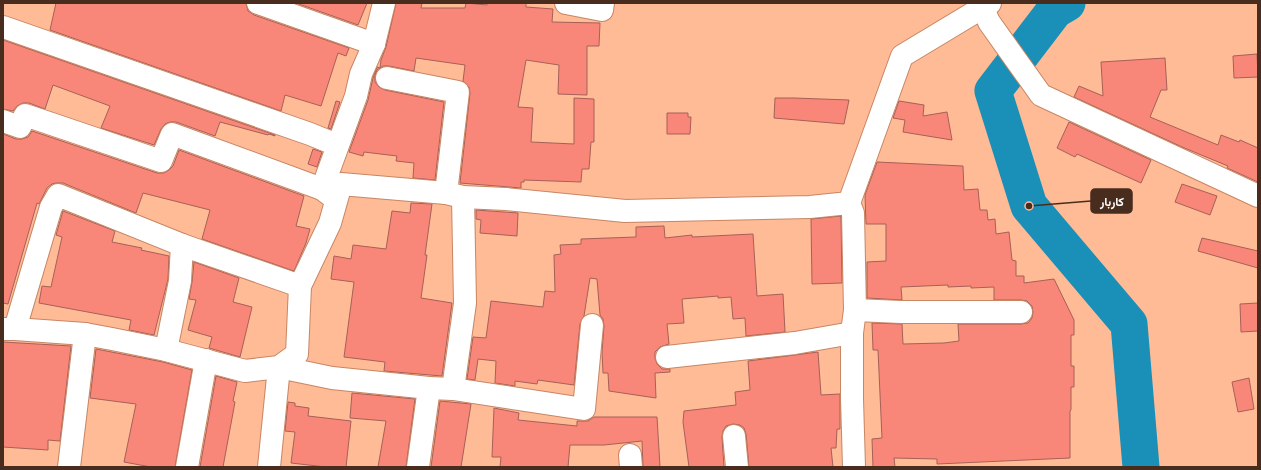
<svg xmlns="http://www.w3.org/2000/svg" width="1261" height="470" font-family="'Roboto Condensed',Vazirmatn,sans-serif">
<rect width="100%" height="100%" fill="#ffba96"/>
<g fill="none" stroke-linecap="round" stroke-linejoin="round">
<path stroke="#1a8fb7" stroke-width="37" d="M1067 3 1055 10 993 91 1029 206 1129 324 1141 467"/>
</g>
<g fill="#f98779" stroke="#a76057">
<path d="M56 3H246L248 11 254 15 349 48 346 56 338 53 321 106 285 95 281 111 50 30Z"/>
<path d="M296 3H367L358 25Z"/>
<path d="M396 3H422L421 8H465L466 3 487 5V3H526V7L553 9 552 22 600 23 599 46H587V95L558 94 559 65 526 60 518 107 533 108 531 142 574 144V98L594 99V142H591L589 169H582L581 182 524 180V182H521V188L460 183 470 93 469 87 463 81 465 65 416 58 414 71 389 66H383L377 70 375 75V82L379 87 385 90 444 102 435 180 413 178 414 163 396 161 397 156 364 152 363 156 349 152 368 100 373 78 377 67 380 68 381 60 386 47Z"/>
<path d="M3 40 275 135V136L269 134 268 135 220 122 215 136 176 122H170L165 124 161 129 154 145 101 128 110 106 53 85 45 109 29 103H23L17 106 13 111 3 109Z"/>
<path d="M1257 54 1258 77 1234 78 1233 56Z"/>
<path d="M1165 58 1167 90H1161L1150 117 1218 145 1221 135 1239 142 1240 140 1258 148V182L1227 168 1228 166 1182 147 1074 97 1079 86 1103 96 1101 62Z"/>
<path d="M775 98H794L849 100 844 124 774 118Z"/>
<path d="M336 101 340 102 331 129 328 128Z"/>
<path d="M899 101 924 105 923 116 947 112 952 140 903 132 905 120 893 118Z"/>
<path d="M667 113H688V117H691L690 134H667Z"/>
<path d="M1069 122 1151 160 1141 183 1077 154 1075 157 1057 148Z"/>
<path d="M32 131 157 173H164L169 170 173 166 179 150 304 196 296 226 310 229 306 243 294 271 202 239 210 210 143 193 136 213 63 183H56L52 184 47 188 39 204 37 203 8 304 3 303V134L16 139H22L28 137Z"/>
<path d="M313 149 322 152 317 167 308 164Z"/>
<path d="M877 162 963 166 964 190 978 189 980 210H987L988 220 995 219 996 234 1009 232 1012 260 1016 261V276H1024V283L1054 279 1074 320V335H1071V366H1074V387H1071V410L1070 411V458L937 464V459L894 458 895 467H873L872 439 882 438 878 350H873L872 323 902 324 903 344 944 343 959 341 958 324H1021L1028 323 1032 318 1033 312 1032 306 1027 301 1021 300H994V287L971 288V286L948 287V285L901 287 902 300 867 298V262L886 261V224H866L865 195Z"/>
<path d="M1182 184 1217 196 1210 215 1175 202Z"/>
<path d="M411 203 432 204 425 255H427L421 298 452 303 442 376 384 371 385 362 344 357 354 282 331 279 334 256 351 259 353 245 386 249 392 211 410 213Z"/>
<path d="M476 210 518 213 517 236 480 233 481 220 476 219Z"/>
<path d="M63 211 115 231 112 242 142 248 141 250 169 256 168 279 154 335 129 330 131 320 39 303 42 286 51 287 62 237 56 235Z"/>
<path d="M841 216 842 283 812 284 811 219Z"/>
<path d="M664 226 665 238 692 235V237L753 234 757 296 783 294 785 332 746 336 745 318 733 319 731 297 718 298V296L682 299 684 323 667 324 669 344 660 347 655 352V358L657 364 662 369H670V372L655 373 656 398 609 391 608 373H603L602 352 604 326 603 319 600 315 597 279 590 278 584 316 580 324 574 385 538 380 537 384 515 381V386L495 383 496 361 478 359 475 380 467 379 473 337 486 338 491 301 543 307 545 291 555 292 554 255 561 254 560 245 581 244V239L636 237V227Z"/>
<path d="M1202 238 1258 251V268L1198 251Z"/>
<path d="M194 262 239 278 233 302 252 307 240 357 209 348 212 337 188 330 196 300 189 299 192 282Z"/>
<path d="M1258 303V331L1241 332 1240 304Z"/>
<path d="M3 342 71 346 60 441 48 440V450L3 447Z"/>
<path d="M96 349 163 362 192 370 175 467H151L124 462 136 404 90 398Z"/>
<path d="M818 352 821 395 840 394V429H837L836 448H831L833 467H749L746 434 744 428 740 425 733 424 726 426 723 431 722 437 724 467H689L683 422 684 411 736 405 735 392 750 390 748 361Z"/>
<path d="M216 376 237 382 233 401 235 402 223 467H200Z"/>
<path d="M1249 378 1254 409 1238 412 1232 382Z"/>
<path d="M352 393 415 399 406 467H378L386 421 350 418Z"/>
<path d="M440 401 471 404 461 467H431Z"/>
<path d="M288 402 295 403V406L309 408 308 416 351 421 346 467H326L291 463 295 432 285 431Z"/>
<path d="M494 408 519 413 518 420 577 426V421H588L594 417H657L660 467H643L642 441 604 445H570L568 467H500L501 457H492Z"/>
</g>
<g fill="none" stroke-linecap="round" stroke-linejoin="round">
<g stroke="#c88664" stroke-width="24">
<g id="minor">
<path d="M258 3 374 44"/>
<path d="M566 3 602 10 603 3"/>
<path d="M983 8 989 22 1041 95 1258 196"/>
<path d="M3 27 310 134 337 145"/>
<path d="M387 78 458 92 446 193"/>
<path d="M3 121 20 127 25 115 161 161 172 134 322 189"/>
<path d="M334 198 322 189 356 96 361 74 374 44 384 3"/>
<path d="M849 203 853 213 855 310 852 333V399L854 467"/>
<path d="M855 310 901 312H1021"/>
<path d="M3 329H15L85 334 112 339 166 350 245 371 279 367 297 354 300 286 330 223 341 184 446 193 463 197 506 199 625 211 810 207 849 203 902 56 990 3"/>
<path d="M15 329 51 207 58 195 182 245 300 286"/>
<path d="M166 350 180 281 182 245"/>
<path d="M667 357 795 343 852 333"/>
<path d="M453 389 465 303 463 197"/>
<path d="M734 436 737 467"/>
<path d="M630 455 631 467"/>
<path d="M69 467 85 334"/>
<path d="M187 467 206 360"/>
<path d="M269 467 279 367 332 378 429 388 453 389 584 409 592 325"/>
<path d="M418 467 429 388"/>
</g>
</g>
<use href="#minor" stroke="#fff" stroke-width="22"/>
</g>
<path fill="none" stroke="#482d1f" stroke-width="1.5" d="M1029 206L1091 201"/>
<circle fill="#482d1f" stroke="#ffba96" stroke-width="1.5" cx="1029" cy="206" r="4"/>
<rect fill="#482d1f" stroke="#482d1f" stroke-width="1.5" x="1091" y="189" width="41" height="24" rx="4"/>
<g font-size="12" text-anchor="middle" font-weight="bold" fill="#fff">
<text x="1112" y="206">کاربار</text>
</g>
<rect width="1261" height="470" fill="none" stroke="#482d1f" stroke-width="8"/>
</svg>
